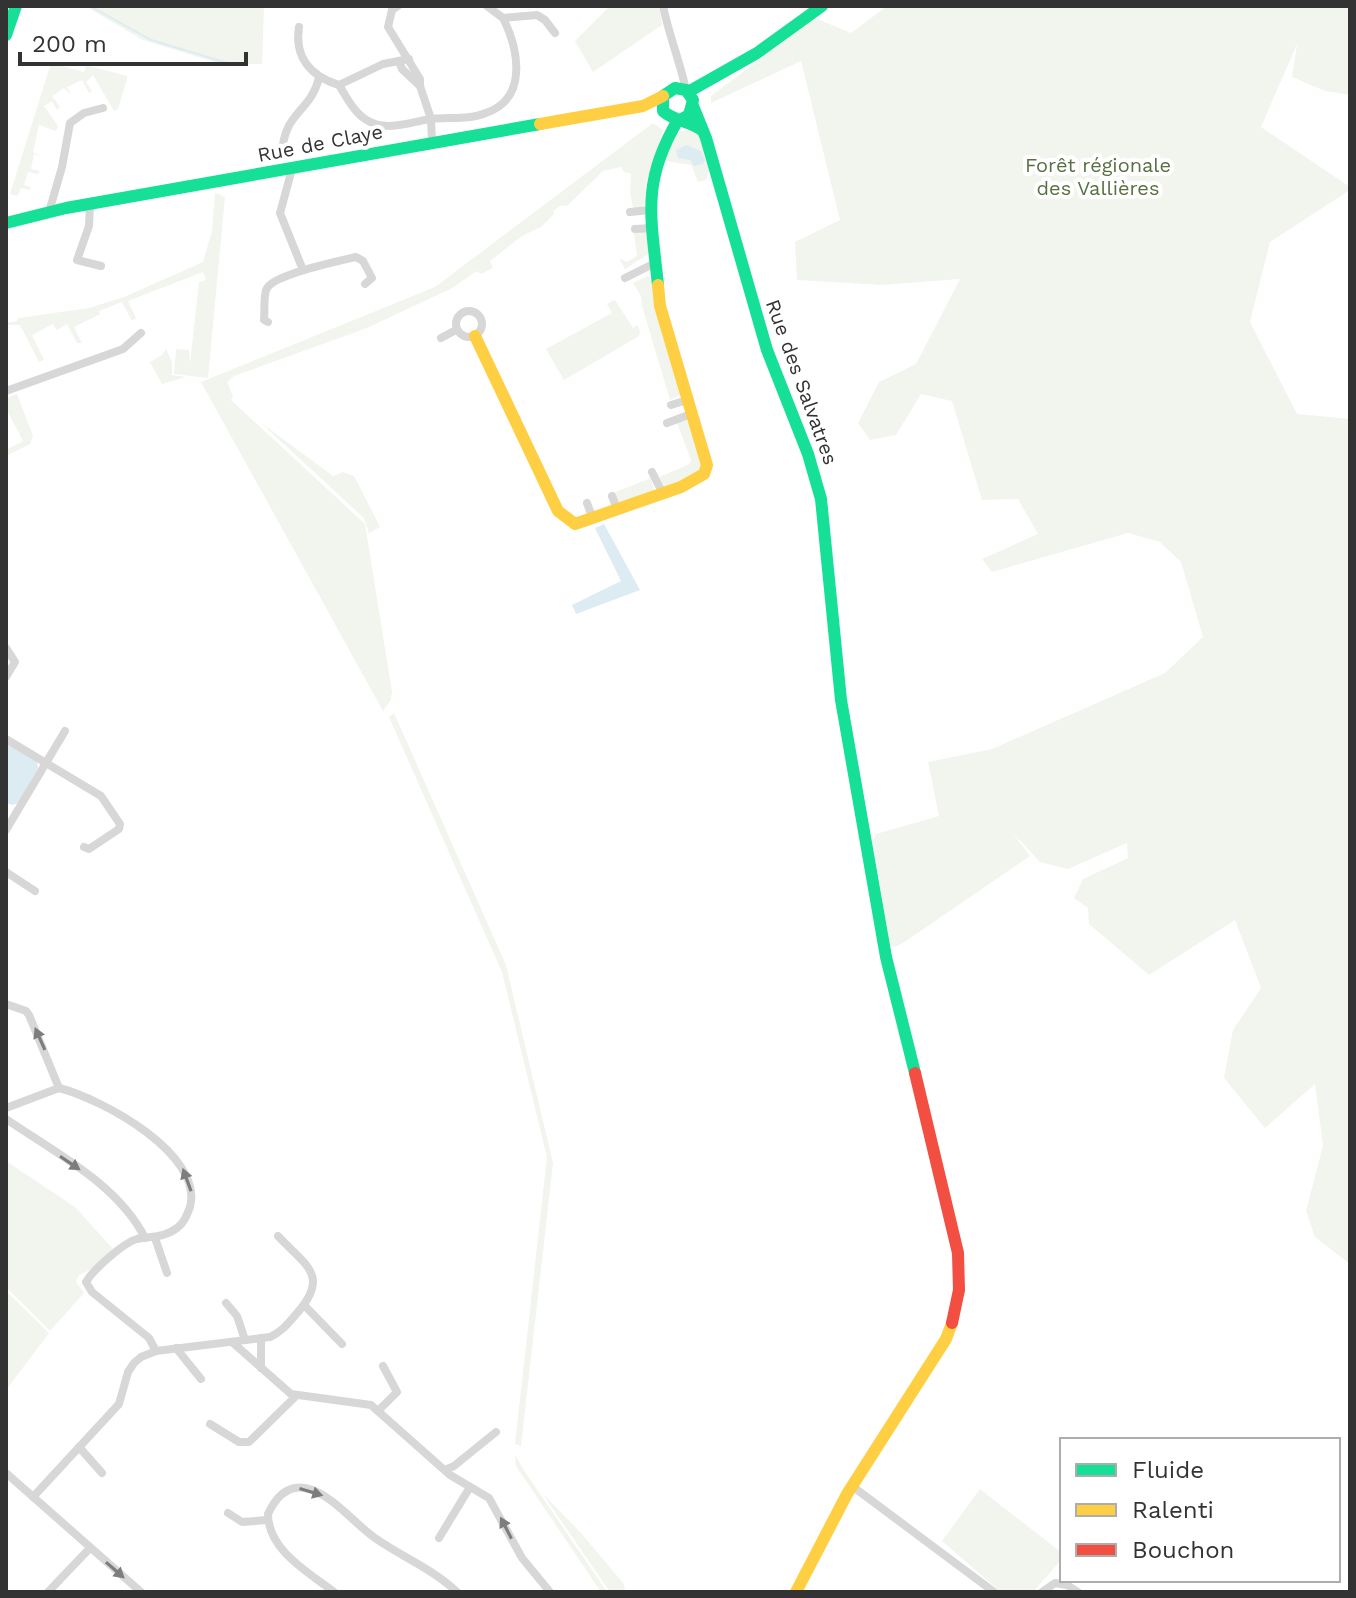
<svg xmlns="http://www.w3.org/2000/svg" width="1356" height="1598" font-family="'Work Sans',sans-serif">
<rect width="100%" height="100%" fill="#fff"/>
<g fill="#f1f5ed">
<path d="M85 6H264L262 64H221L143 40Z"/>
<path d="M610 6H659L662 25 593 72 575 41Z"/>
<path d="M887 6H1350V95L1325 91 1292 77 1297 44 1261 127 1350 187V190L1270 242 1250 322 1297 414 1350 419V1264L1315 1237 1306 1211 1323 1146 1315 1084 1265 1128 1224 1078 1233 1030 1261 988 1235 920 1149 975 1089 924 1088 908 1074 898 1083 879 1128 858 1127 843 1068 869 1040 862 1012 832 1030 856 903 943 895 947 890 946 873 840 876 834 939 816 928 762 992 749 1165 673 1203 637 1181 562 1160 542 1128 533 992 572 982 559 1038 534 1018 499 982 500 952 401 921 394 896 435 870 440 858 423 879 382 916 364 960 279 882 285 797 280 795 242 840 220 801 61 711 103V96L815 18 851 33Z"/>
<path d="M51 63 84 72 86 65 127 76V79L118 109 114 111 93 75 86 82 92 91 89 93 82 80 67 87 71 95 64 88 52 96 60 107 57 110 52 101 44 106 58 126 56 131 39 125 33 152 43 157 34 154 31 169 40 171 38 174 28 172 24 185 31 187 30 190 21 188 17 196 10 194Z"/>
<path d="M653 123 663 130 645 186 646 202 642 208H633L630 192 631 174 624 172 621 167 603 171 567 206 562 205 553 211 554 214 541 227 522 236 490 261 493 268 481 274 477 271 452 288 367 328 234 376 227 382 233 396 231 400 365 524 392 692 391 700 383 711 201 382 435 287Z"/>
<path d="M691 130 700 135 709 170 706 180 698 182 691 165 665 161 677 132Z"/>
<path d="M215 193 225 197 208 378 174 374 176 349 189 350 190 364 199 282 206 280 203 272 128 301 136 318 132 321 122 302 99 311 100 314 74 327 82 343H77L67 324 57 330 53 324 32 335 44 360 39 362 20 325H6V323L17 321 18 318 89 308 124 297 203 262 212 231Z"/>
<path d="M648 231 650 253 625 269 619 258 627 262 637 256 634 232Z"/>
<path d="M648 276 653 279 682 394 670 400 642 306 641 296 633 283Z"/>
<path d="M615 300 633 328 637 325 640 331 639 336 564 380 546 349 612 313 607 304Z"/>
<path d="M166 349 172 362V375L186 377 162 384 150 362 162 355Z"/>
<path d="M17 394 33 436 30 444 6 456V450L23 441 6 408 7 398Z"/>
<path d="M690 419 703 461 697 474 664 488 659 477 690 464 691 460 677 423Z"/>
<path d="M260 422 333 476 343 472 354 476 380 527 369 533 364 518Z"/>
<path d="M651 478 654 491 622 503 618 501 613 493Z"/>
<path d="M394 713 506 965 553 1163 521 1446 515 1444 547 1157 502 972 389 717Z"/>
<path d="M6 1161 75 1207 113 1249 92 1269 79 1275 76 1282 84 1293 50 1331 6 1287Z"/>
<path d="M6 1291 49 1333 6 1390Z"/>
<path d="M515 1455 525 1472 607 1592H601L516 1466Z"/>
<path d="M980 1489 1062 1553V1559L1033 1592H1001L942 1541Z"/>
<path d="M542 1493 580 1532 624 1584 625 1592H610Z"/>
</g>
<g fill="#ddebf3">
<path d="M686 145 701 151 705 160 703 164 694 166 690 160 678 158 676 150Z"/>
<path d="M604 524 640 590 576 614 572 605 621 581 595 528Z"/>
<path d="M6 742 37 760 38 768 18 803 13 805 6 803Z"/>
</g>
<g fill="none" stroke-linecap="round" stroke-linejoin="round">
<path stroke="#ddebf3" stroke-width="2" d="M90 6 151 40 234 65"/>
<g stroke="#d7d7d7" stroke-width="8">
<path d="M398 6 392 10 388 27 420 79V86L431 119 432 141"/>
<path d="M487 6 503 18 537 15 545 20 555 33"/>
<path d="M663 6C669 35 680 62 686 90"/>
<path d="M299 27C294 58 311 76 339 85"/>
<path d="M399 61 402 69 420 86"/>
<path d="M339 85C346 96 353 111 365 119 385 133 410 122 431 119 449 117 469 120 486 113 529 98 518 48 503 18"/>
<path d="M339 85 383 64 409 59"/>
<path d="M282 154C284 111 310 113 319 78"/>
<path d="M292 169 280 213 303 270"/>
<path d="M90 205 89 226 77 260 101 266"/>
<path d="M49 212 62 167 70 123 84 113 103 108"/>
<path d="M630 212 650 210"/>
<path d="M635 229 652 228"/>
<path d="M625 278 655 263"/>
<circle cx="469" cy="324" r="13"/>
<path d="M268 322 264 320C265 311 263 295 267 288 276 274 339 261 356 257L363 261 372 278 365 284"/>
<path d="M441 338 456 330"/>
<path d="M6 391 123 349 141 333"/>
<path d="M671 405 687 400"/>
<path d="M667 423 691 414"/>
<path d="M652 472 663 494"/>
<path d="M612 496 617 509"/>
<path d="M587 503 593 519"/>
<path d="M6 648 15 662 6 677"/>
<path d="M6 739 101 796 120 824 119 829 89 849 84 847"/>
<path d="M6 830 65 731"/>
<path d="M6 872 35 891"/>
<path d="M6 1004 26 1011 29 1015 59 1088"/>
<path d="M59 1088C102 1099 204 1154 190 1207 187 1215 184 1223 177 1228 164 1238 151 1236 137 1239 123 1243 93 1270 86 1282L92 1292 149 1338 156 1351"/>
<path d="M6 1108 59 1088"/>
<path d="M6 1119C54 1152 118 1184 145 1238"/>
<path d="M155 1238 167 1273"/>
<path d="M226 1303 237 1316 245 1340"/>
<path d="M304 1305 342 1344"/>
<path d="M232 1342 291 1394 371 1405 450 1475 489 1498 522 1558 550 1592"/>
<path d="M176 1348 201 1379"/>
<path d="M261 1368V1338"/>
<path d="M378 1411 397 1392 383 1366"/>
<path d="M210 1424 239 1442H249L296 1396"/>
<path d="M79 1447 102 1473"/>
<path d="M445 1470 454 1466 496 1432"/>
<path d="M6 1473 141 1592"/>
<path d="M852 1486 994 1592"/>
<path d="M33 1497 119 1404 128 1372 134 1363 141 1357 156 1351 270 1337C282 1332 289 1322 298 1312 330 1275 305 1265 278 1236"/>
<path d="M228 1513 242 1522 268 1520"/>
<path d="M439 1538 470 1487"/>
<path d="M48 1592 90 1548"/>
<path d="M334 1592C308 1572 268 1550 268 1514 275 1499 286 1485 305 1488 333 1494 352 1522 375 1538 402 1557 433 1569 457 1592"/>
<path d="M1042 1592 1055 1583 1067 1585 1078 1592"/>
</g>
<g stroke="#16e098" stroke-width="12">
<path d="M6 35 16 6"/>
<path d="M688 92 757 53 822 6"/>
<path d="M693 106 706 138 767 350 808 454 821 499 841 700 886 957 915 1073"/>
<path d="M680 120 689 115 693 100 686 90 675 88 663 96V111C675 122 691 121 703 131"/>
<path d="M6 223 66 208 540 124"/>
<path d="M658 285C651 217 641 182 678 120"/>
</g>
<g stroke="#ffcf43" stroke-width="12">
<path d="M540 124 643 106 663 96"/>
<path d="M475 336 558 511 575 524 681 487 704 474 707 465 660 306 658 285"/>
<path d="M796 1592 847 1494 946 1339 952 1323"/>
</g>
<path stroke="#f24e42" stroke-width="12" d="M915 1073 958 1253 959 1290 952 1323"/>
</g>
<defs><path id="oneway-solid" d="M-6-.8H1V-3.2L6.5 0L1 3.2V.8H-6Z" transform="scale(2)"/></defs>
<g fill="#7d7d7d">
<use href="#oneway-solid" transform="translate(40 1039) rotate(-114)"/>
<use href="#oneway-solid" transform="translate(70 1163) rotate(34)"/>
<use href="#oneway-solid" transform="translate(187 1180) rotate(-110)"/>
<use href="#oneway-solid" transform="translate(311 1492) rotate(17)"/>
<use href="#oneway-solid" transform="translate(506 1528) rotate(-117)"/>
<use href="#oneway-solid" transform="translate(115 1570) rotate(41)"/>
</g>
<g text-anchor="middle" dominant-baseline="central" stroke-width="8" stroke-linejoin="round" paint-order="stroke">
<g font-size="20" fill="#333" stroke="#fff">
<text transform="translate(320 143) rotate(-11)">Rue de Claye</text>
<text transform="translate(802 382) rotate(70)">Rue des Salvatres</text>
</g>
<g font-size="20" fill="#56703f" stroke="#fff">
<text x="1098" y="165">Forêt régionale<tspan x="1098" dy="23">des Vallières</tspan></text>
</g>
</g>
<rect width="1356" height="1598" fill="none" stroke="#333333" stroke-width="16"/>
<rect x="1060" y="1438" width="280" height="144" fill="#ffffff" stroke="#adadad" stroke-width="2"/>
<rect x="1076" y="1464" width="40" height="12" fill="#16e098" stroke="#adadad" stroke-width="2"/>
<text x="1132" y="1478" font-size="24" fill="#333333">Fluide</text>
<rect x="1076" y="1504" width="40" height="12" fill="#ffcf43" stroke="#adadad" stroke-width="2"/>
<text x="1132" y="1518" font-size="24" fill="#333333">Ralenti</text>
<rect x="1076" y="1544" width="40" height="12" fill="#f24e42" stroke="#adadad" stroke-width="2"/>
<text x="1132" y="1558" font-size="24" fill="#333333">Bouchon</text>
<path d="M20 52v12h226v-12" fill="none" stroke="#333333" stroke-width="4"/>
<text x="32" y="52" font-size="24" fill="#333333" stroke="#ffffff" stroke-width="6" paint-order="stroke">200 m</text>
</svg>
